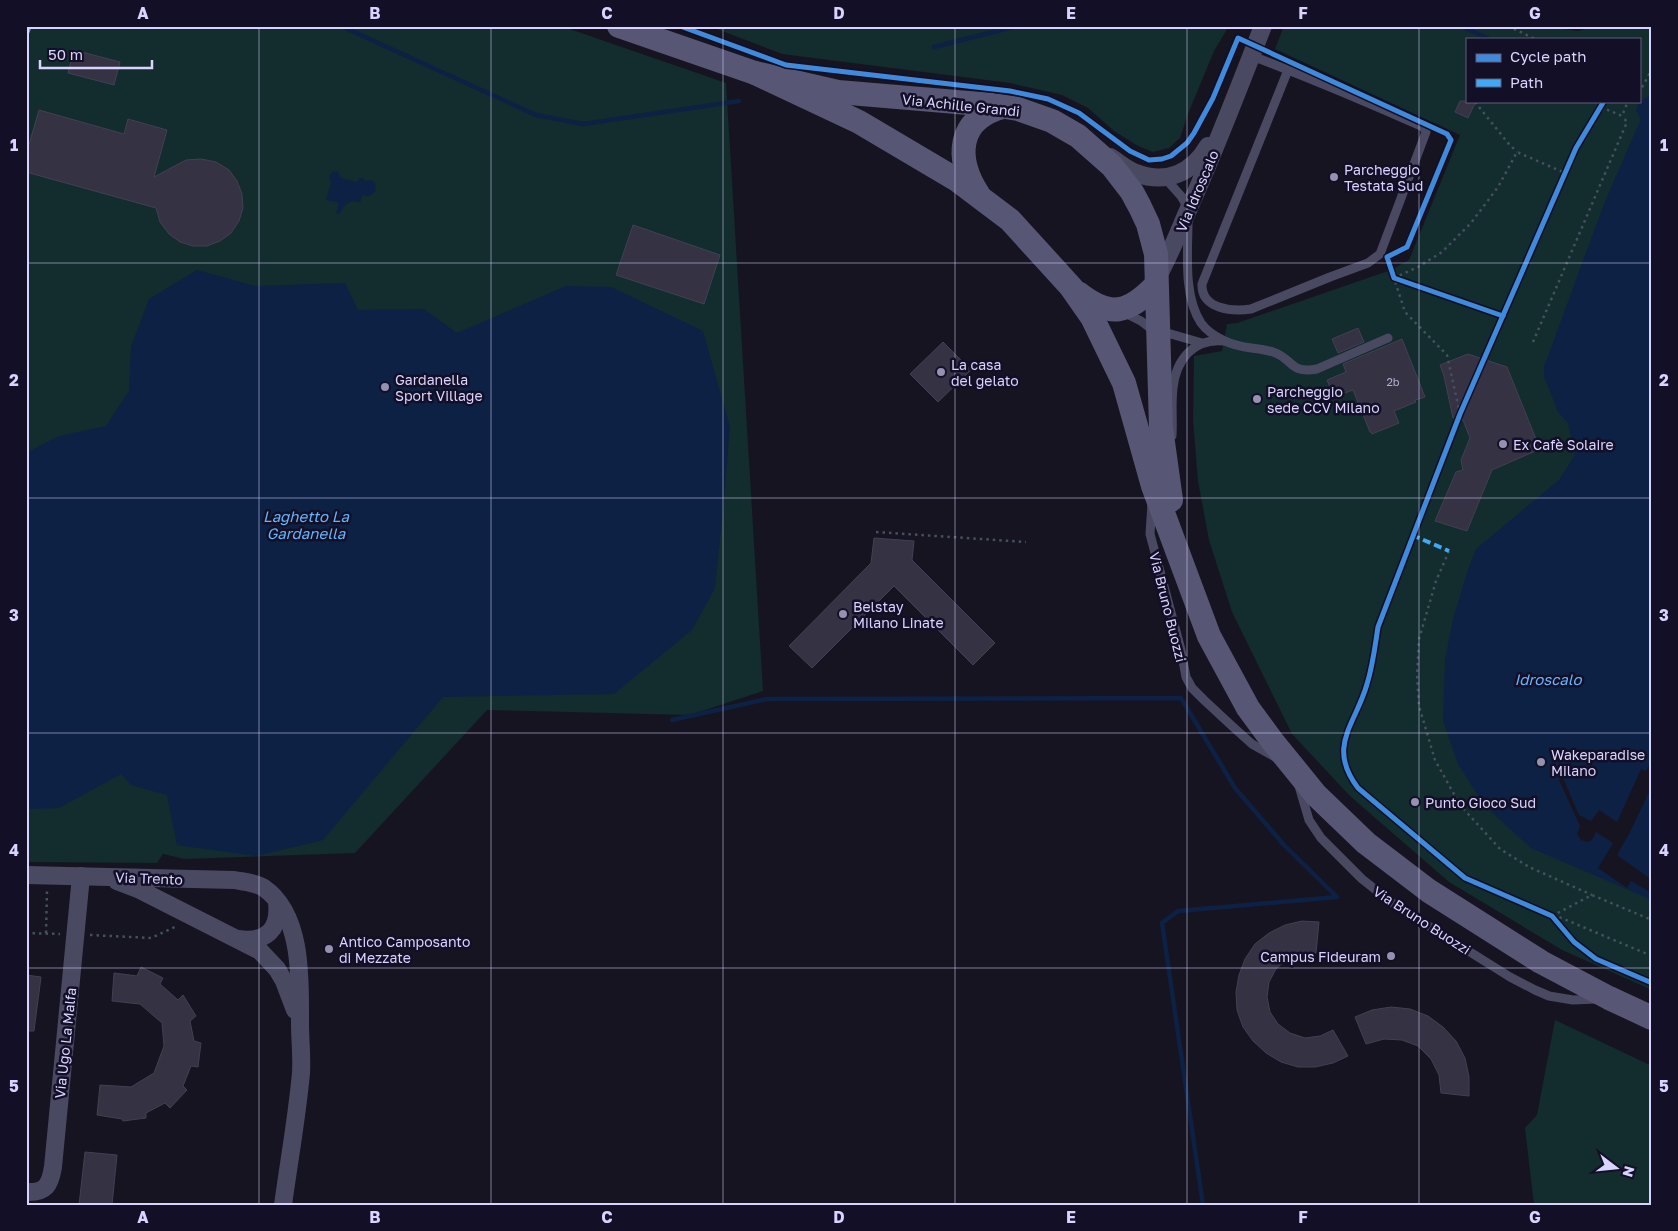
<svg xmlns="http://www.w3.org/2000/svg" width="1678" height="1231" font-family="'Golos Text',sans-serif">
<rect width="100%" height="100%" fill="#161421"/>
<g fill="#132c2d" fill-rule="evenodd">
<path d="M26 26H561L726 83 763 691 690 715 487 710 355 853 184 859 163 854 157 863 26 862Z"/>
<path d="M709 26H1229L1214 51 1188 114 1180 138 1169 148 1153 152 1138 146 1114 131 1088 108 1062 95 1010 83 782 54Z"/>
<path d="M1284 26H1541L1578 31 1596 26H1652V990L1562 950 1449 882 1350 796 1292 734 1232 612 1209 540 1198 481 1193 420 1194 356 1222 351 1227 324 1237 323 1391 270 1409 260 1460 135 1275 49ZM1467 39H1639V101H1467Z"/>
<path d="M1555 1020 1652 1066V1205H1534L1525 1128 1537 1115Z"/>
</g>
<g fill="#0d2144">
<path d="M1652 95V900L1531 848 1484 805 1458 764 1443 720 1445 660 1453 619 1468 570 1476 549 1559 480 1575 455 1568 423 1558 412 1555 404 1544 376V367L1604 204 1641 119 1636 110 1639 101Z"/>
<path d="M333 171 338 172 341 178 357 182 360 178 364 179V181L371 180 375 183 376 191 370 196 362 195 360 203C350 199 344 204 340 214L336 213 339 203 326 200 331 182 329 176Z"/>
<path d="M197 270 255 286 345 283 358 310 424 309 457 333 566 286 611 287 703 331 730 427 724 500 715 588 692 630 614 694 443 697 323 840 256 856 177 845 167 795 131 785 121 774 59 808 26 809V453L59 436 106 426 129 391 131 347 149 299Z"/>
</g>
<path fill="#161421" d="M1652 759V786L1630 832 1617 855 1652 880V889L1650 892 1631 881 1627 888 1598 868 1613 843 1596 832 1592 840 1588 842 1581 840 1577 834 1580 826 1559 780 1563 778 1579 815 1591 821 1599 810 1617 822 1641 769 1646 771Z"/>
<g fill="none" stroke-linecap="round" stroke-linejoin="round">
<g stroke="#0d2144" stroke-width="4.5">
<path d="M341 26 536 115 583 124 739 101"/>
<path d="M1461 26 1489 39"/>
<path d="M934 47 1017 26"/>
<path d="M672 720 767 699 1181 698 1235 788 1284 845 1337 897 1178 911 1162 923 1203 1205"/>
</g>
</g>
<g fill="#343243" stroke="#433f54">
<path d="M74 50 120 62 114 85 68 73Z"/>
<path d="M1460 101H1476L1468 118 1455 112Z"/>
<path d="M39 110 124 134 128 119 167 130 154 177 186 160 201 159 216 162 229 170 237 181 242 194 243 208 239 221 231 233 220 241 207 246H193L180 242 169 234 160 222 156 208 26 172V155Z"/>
<path d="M633 225 720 255 704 304 616 275Z"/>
<path d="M1358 328 1364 342 1338 353 1332 339Z"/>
<path d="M1402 339 1425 397 1415 400 1416 402 1394 411 1399 423 1372 434 1371 432H1370L1353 390 1334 397 1327 380 1346 372 1343 364Z"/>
<path d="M943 342 971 370 938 402 910 374Z"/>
<path d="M1468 354 1507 367 1540 449 1492 470 1467 531 1435 521 1456 472 1463 470 1461 460 1470 438 1463 420 1453 418 1444 376 1440 365Z"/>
<path d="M874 538 914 541 912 560 995 643 973 665 894 586 812 668 789 646 871 563Z"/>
<path d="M1302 921 1319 922 1316 953H1301L1287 959 1276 969 1269 982 1267 997 1270 1012 1278 1024 1290 1033 1305 1038 1320 1036 1333 1030 1348 1056 1333 1063 1315 1067H1298L1281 1062 1266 1053 1253 1041 1243 1027 1237 1010 1236 992 1239 975 1245 959 1255 944 1269 933 1285 925Z"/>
<path d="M141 967 163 978 160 984 178 1000 183 995 196 1016 190 1021 194 1041 201 1043 198 1067 191 1066 183 1086 187 1090 170 1108 165 1103 146 1113V1118L123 1121 122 1119 97 1115 100 1085 131 1087 154 1073 164 1046 162 1023 140 1004 112 1001 114 973 137 976Z"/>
<path d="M26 975 41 977 34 1031H26Z"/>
<path d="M1391 1007 1410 1009 1428 1016 1443 1027 1456 1041 1465 1058 1469 1077V1096L1441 1093 1439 1075 1431 1059 1418 1046 1402 1040 1384 1039 1366 1044 1355 1017 1372 1010Z"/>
<path d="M85 1152 117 1155 112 1205H79Z"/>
</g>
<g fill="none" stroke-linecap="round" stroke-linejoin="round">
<g stroke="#44505f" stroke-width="2.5" stroke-dasharray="2.5 4" stroke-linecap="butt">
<path d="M1508 26 1535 39"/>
<path d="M1639 93 1652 69"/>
<path d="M1475 102 1508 143 1517 152"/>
<path d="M1601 107 1622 116 1628 101"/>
<path d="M1394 254 1407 247 1451 140 1447 134 1437 129"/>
<path d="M1388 261 1394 278 1503 316"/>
<path d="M1533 342 1627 122 1622 116"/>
<path d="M1460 414 1447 355 1405 312 1394 278 1418 267 1442 252 1471 223 1498 187 1517 152 1565 173"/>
<path d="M876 532 1026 542"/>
<path d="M1449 551 1436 581 1419 639 1417 675 1419 706 1435 760 1460 805 1500 849 1529 867 1592 895"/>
<path d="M1552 916 1592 895 1652 920"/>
<path d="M1553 917H1559L1652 956"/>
<path d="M26 933 60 934"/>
<path d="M46 933 47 891"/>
<path d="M90 935 151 938 177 926"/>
</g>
<g stroke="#4a4962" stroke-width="9">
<path d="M1252 56C1310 78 1367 102 1423 127L1426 132 1380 254 1368 263 1330 277 1251 309C1232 312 1201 309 1202 284L1288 70"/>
<path d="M1164 177 1181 196 1188 208"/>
<path d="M1188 221C1188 252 1183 296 1201 323 1206 330 1216 337 1225 341 1240 349 1257 347 1273 352 1294 359 1289 374 1317 369L1388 338"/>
<path d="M1123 312 1141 321 1150 328 1202 343"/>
<path d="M1172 436C1173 420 1171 404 1173 388 1176 360 1193 338 1224 341"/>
<path d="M1152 503 1150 534 1181 650 1186 677 1192 688 1204 700 1232 726 1252 744 1275 757"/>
<path d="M1299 786 1309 820 1321 838 1362 879 1395 905 1510 977 1535 990 1549 996 1573 1000 1597 999"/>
</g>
<g stroke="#4a4962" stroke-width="18">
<path d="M1110 157C1118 162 1127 170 1136 173 1167 185 1193 172 1208 146"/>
<path d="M1157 278C1170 255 1179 231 1189 208 1216 148 1239 87 1263 26"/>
<path d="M26 875 234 880C244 882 255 882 264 888 303 915 300 981 300 1023 300 1040 302 1056 301 1073 297 1117 289 1161 283 1205"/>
<path d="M117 881 138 889 260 951 277 969 284 981 295 1010"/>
<path d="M238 939C267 943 280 929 277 902"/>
<path d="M26 1192C46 1193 50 1185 53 1167L81 876"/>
</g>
<g stroke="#575674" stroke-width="24">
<path d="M619 26 755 73 838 92 992 105 1018 109 1052 121 1078 136 1112 166 1132 192 1140 207 1148 224 1156 254 1161 428 1171 500"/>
<path d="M755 73 859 122 957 180 1010 220 1071 287 1092 317 1124 383 1153 486 1209 636 1248 708 1273 742 1316 795 1366 843 1429 891 1541 962 1609 998 1652 1018"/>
<path d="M978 194C955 158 957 119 1003 107"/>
<path d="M1078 293C1110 318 1128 314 1156 285"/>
</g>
<g stroke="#3fa9f5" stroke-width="4" stroke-dasharray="8 4" stroke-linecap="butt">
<path d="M26 36 30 26"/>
<path d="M1412 535 1449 551"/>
</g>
<g stroke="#130f26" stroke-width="8">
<g id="cycleway">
<path d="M680 26 786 65 1010 91 1048 99 1079 113 1130 151 1149 160 1162 159 1171 156 1187 143 1194 133 1213 98 1238 38 1447 134 1451 140 1407 247 1387 257 1394 278 1503 316"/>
<path d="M1604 101 1576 148 1460 414 1378 627C1375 646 1373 665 1367 684 1356 724 1326 746 1358 788L1465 878 1552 916 1574 942 1596 959 1652 983"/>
</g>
</g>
<use href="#cycleway" stroke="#408adc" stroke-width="5"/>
</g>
<path fill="none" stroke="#d9d4ff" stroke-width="1" stroke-opacity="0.55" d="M259 26V1205M491 26V1205M723 26V1205M955 26V1205M1187 26V1205M1419 26V1205M26 263H1652M26 498H1652M26 733H1652M26 968H1652"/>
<g fill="#9591b1" stroke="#130f26" stroke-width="2">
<circle cx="1334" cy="177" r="5"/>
<circle cx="941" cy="372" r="5"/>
<circle cx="385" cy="387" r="5"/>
<circle cx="1257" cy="399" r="5"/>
<circle cx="1503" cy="444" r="5"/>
<circle cx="843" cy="614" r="5"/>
<circle cx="1541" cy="762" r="5"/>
<circle cx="1415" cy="802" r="5"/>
<circle cx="329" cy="949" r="5"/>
<circle cx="1391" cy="956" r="5"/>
</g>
<g text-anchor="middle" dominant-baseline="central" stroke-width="5" stroke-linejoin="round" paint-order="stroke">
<g font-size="11" fill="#b0acd0">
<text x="1393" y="381">2b</text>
</g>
<g font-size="14" fill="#d9d4ff" stroke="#130f26">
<text transform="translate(961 105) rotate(6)">Via Achille Grandi</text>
<text transform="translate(1197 191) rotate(-67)">Via Idroscalo</text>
<text transform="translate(1168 607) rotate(76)">Via Bruno Buozzi</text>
<text transform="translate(149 878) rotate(2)">Via Trento</text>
<text transform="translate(1422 920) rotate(33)">Via Bruno Buozzi</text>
<text transform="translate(65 1043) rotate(-84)">Via Ugo La Malfa</text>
</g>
<g font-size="14" fill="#d9d4ff" stroke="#130f26" text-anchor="start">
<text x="1344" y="169">Parcheggio<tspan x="1344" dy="16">Testata Sud</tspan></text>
<text x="951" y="364">La casa<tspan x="951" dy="16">del gelato</tspan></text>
<text x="395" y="379">Gardanella<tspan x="395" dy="16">Sport Village</tspan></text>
<text x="1267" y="391">Parcheggio<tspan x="1267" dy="16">sede CCV Milano</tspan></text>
<text x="1513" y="444">Ex Cafè Solaire</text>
<text x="853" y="606">Belstay<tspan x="853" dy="16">Milano Linate</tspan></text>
<text x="1551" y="754">Wakeparadise<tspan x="1551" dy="16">Milano</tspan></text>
<text x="1425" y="802">Punto Gioco Sud</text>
<text x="339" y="941">Antico Camposanto<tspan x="339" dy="16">di Mezzate</tspan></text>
<text x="1381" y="956" text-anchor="end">Campus Fideuram</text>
</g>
<g font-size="15" font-style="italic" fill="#62b6ff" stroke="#130f26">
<text x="306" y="516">Laghetto La<tspan x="306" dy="17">Gardanella</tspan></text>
<text x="1548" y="679">Idroscalo</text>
</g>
</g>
<rect width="1678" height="1231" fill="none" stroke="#130f26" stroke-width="55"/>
<rect x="1466" y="38" width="175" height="65" fill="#130f26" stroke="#625e7d"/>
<rect x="1476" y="54" width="25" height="8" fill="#408adc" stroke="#625e7d"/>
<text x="1510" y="62" font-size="15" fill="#d9d4ff">Cycle path</text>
<rect x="1476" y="79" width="25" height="8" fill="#3fa9f5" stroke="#625e7d"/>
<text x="1510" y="88" font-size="15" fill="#d9d4ff">Path</text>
<g transform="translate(1616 1168) rotate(106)" stroke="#130f26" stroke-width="4" paint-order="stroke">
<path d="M0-4L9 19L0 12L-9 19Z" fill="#d9d4ff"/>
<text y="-8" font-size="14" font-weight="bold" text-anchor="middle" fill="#d9d4ff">N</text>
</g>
<path d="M40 60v8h112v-8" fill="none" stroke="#d9d4ff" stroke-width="2.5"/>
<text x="48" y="60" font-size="15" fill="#d9d4ff" stroke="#130f26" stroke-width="4" paint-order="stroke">50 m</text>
<rect x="28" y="28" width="1622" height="1176" fill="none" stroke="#d9d4ff" stroke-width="2"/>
<g font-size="16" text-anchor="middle" font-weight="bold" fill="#d9d4ff">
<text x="143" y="19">A</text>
<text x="375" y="19">B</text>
<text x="607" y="19">C</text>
<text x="839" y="19">D</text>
<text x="1071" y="19">E</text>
<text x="1303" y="19">F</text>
<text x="1535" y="19">G</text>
<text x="14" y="151">1</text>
<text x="1664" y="151">1</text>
<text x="14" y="386">2</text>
<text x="1664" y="386">2</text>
<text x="14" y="621">3</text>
<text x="1664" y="621">3</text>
<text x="14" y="856">4</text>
<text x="1664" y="856">4</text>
<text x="14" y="1092">5</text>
<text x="1664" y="1092">5</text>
<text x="143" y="1223">A</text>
<text x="375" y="1223">B</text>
<text x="607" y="1223">C</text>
<text x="839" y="1223">D</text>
<text x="1071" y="1223">E</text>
<text x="1303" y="1223">F</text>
<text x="1535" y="1223">G</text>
</g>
</svg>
